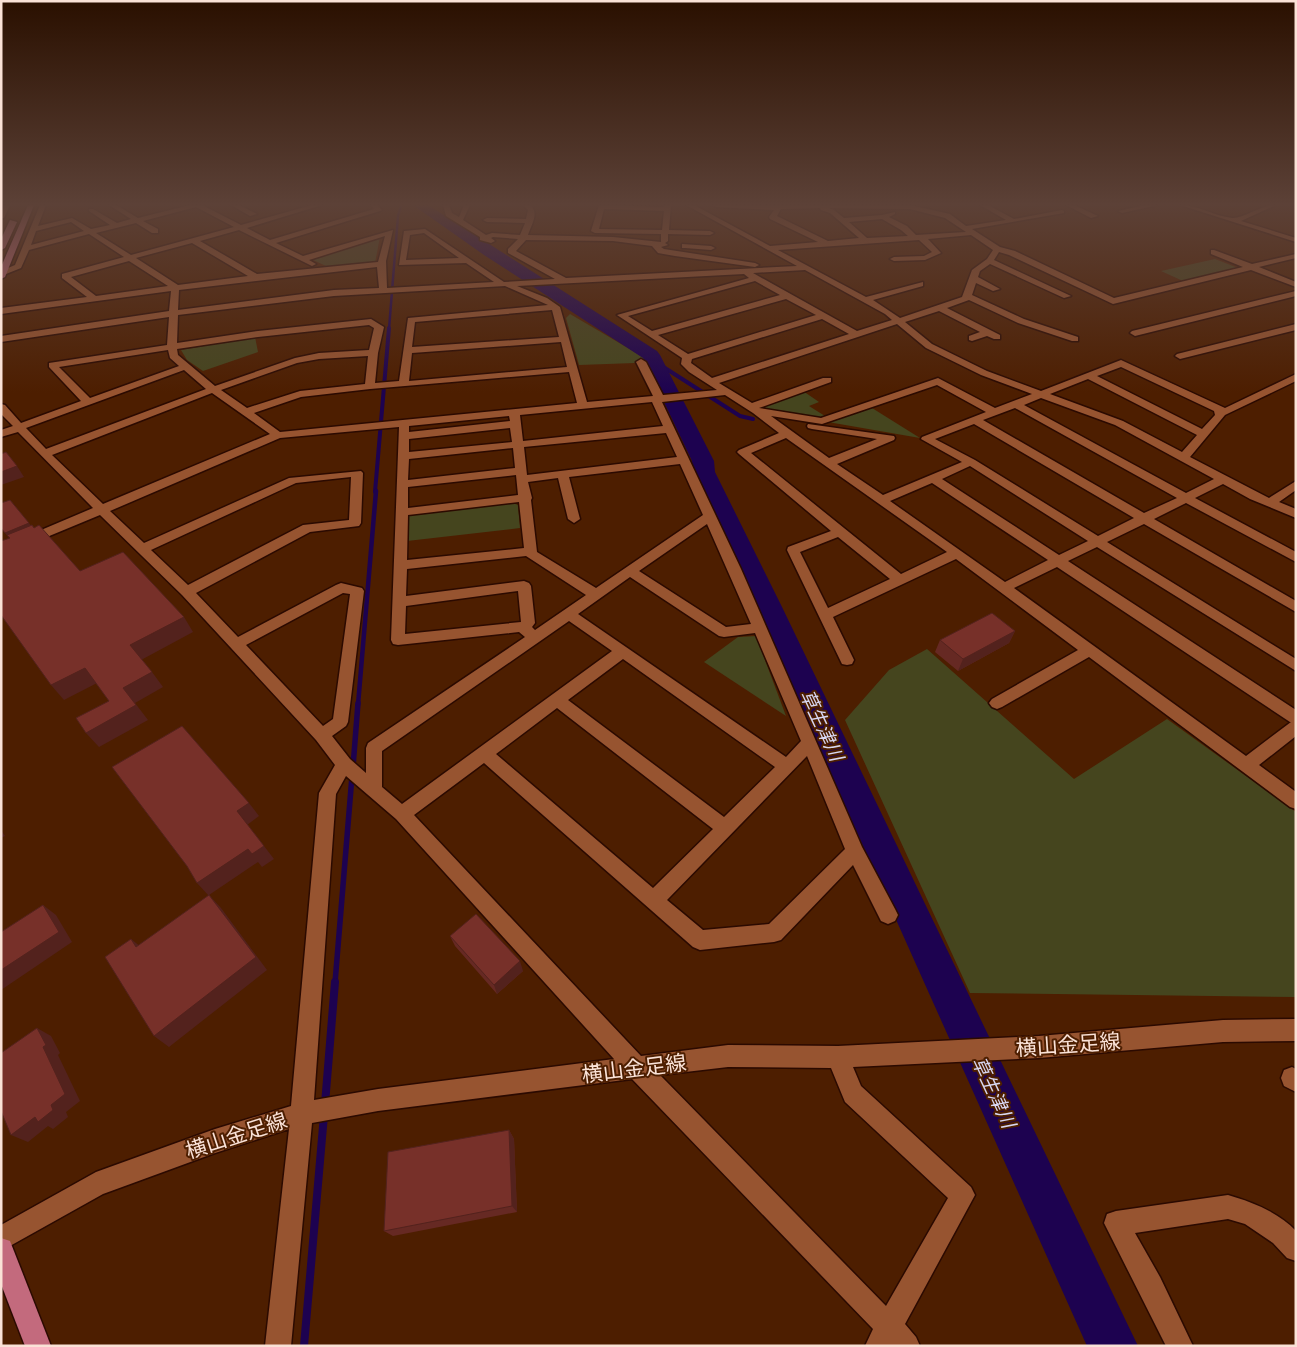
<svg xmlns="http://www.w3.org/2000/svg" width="1297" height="1347" font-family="'Open Sans','Noto Sans JP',sans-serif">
<rect width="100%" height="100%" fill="#4d1e00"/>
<g fill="#45451e">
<path d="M380 237 375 263 326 266 311 259Z"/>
<path d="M1215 259 1238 268 1183 281 1161 271Z"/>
<path d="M570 314 645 358 635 363 579 365 566 318Z"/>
<path d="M255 337 258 352 203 371 187 360 181 350Z"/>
<path d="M803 391 819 402 809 406 825 416 819 418 764 409 765 404Z"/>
<path d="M872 408 920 438 828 422Z"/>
<path d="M513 503 518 505 520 528 407 541V516L413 513Z"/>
<path d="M756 636 786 716 704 662 738 637Z"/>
<path d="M927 649 1074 779 1167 719 1296 812V997L970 993 845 720 889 670Z"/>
</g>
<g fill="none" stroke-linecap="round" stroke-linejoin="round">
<path stroke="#1d0250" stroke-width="2.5" d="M389 329 398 216 401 205"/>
<g stroke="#1d0250" stroke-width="4">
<path d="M654 361 740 416 753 419"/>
<path d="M375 492 389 328"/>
</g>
<path stroke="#1d0250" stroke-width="4.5" d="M358 705 376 491"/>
<g stroke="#1d0250" stroke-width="5.5">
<path d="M353 767 358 703"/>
<path d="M335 983 352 776"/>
</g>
<g stroke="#1d0250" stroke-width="8">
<path d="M325 1104 335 982"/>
<path d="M304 1346 324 1115"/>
</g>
<path fill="#1d0250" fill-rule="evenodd" d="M413 205H428L657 351 660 355 714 461 715 472 782 607 1138 1346H1087L756 607 693 472 692 461 643 358 484 255Z"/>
<g stroke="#2b0a00" stroke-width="3">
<g id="minor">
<path d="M4 205H10L4 218H1V209Z"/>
<path d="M40 205H46L38 226 72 218 91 229 110 225 89 211V209H93L117 223 131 219 109 205H116L138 218 190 205H202L241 225 312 205H322L247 228 270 240 374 209 371 205H377L382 210 380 211 276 243 303 256 393 230 386 261 387 288 494 282 466 263 399 265 404 231 425 229 504 282 555 279 508 253V249L518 239 493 237 491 238 495 241 491 243 480 240V237L446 216 443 205H449L452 213 459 217 464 205H470L463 220 486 235 492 233 520 235 525 223 487 222 483 220 487 218 526 219 528 210 523 205H530C540 213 531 225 528 235L613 237 661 242V234L595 233 591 231 599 205 664 207 665 205H671L669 230 710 231 714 233 710 235 668 234V241L665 243 668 245 661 247 664 249 755 263 759 265 755 267 675 256 658 253 652 246 613 241 526 240 516 251 566 278 797 266 686 205H694L770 246 818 242 770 219 769 217 774 210 716 207 713 205H910L950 214 966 226 1006 220 980 205H988L1014 219 1062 210 1064 211V213L972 229 1000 247 1015 251 1114 298 1243 267 1211 254V250H1214L1252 264 1296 254V258L1259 267 1296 282V287L1251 270 1113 304 1009 255 999 252 994 260 1071 296 1064 298 990 264 980 271 978 277 1000 289 993 291 976 283 972 295 1024 319 1078 337V341H1072L1018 323 969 300 947 308 1000 335V339H994L987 336 972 341 969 340V336L980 332 939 311 905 322 932 344 987 371 1041 391 1121 360 1225 408 1296 374V381L1225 415 1190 457 1269 498 1296 481V490L1279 502 1296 509V518L1250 499 1223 484 1195 498 1296 552V562L1186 503 1154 519 1296 601V612L1144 524 1107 542 1296 659V671L1097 547 1068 561 1296 710V736L1259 765 1296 792V809L1290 807 1089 657 1002 707 997 709 992 707 989 703 992 699 1078 650 956 559 833 617 854 660 852 664 847 665 842 664 787 550 788 547 831 531 739 454 737 452 739 450 779 433 753 413 725 395 662 402 741 569 862 847 895 909 898 915 895 921 888 924 881 921 853 865 781 940 774 942 700 950 693 947 484 763 414 815 641 1056 728 1045 838 1046 1039 1036 1223 1020 1296 1019V1041L1223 1042 1039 1058 853 1067 861 1086 971 1187 975 1195 905 1324 916 1337 920 1346H865L873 1329 632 1079 378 1111 312 1123 291 1346H265L289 1129 215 1153 103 1194 1 1251V1225L96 1172 215 1129 291 1106 319 793 335 765 316 740 182 595 100 515 1 556V547L93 508 18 432 1 437V430L13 426 1 414V404L5 405 21 423 81 401 49 367V363L167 345 169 317 1 342V336L169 311 171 291 1 314V308L87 297 62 278V274L124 257 89 234 29 250 21 268 1 276V271L15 265ZM196 207 234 227 131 255 96 233 136 223 152 233H158V229L143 221ZM820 208 821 210 830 213 859 238 828 241 777 216 781 209ZM829 208 910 209 945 218 966 232 916 235 907 226 889 217 895 214V212L882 215 844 218 834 210ZM604 209 664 211 662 230 599 229ZM882 219 901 230 908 236 867 238 849 222ZM71 222 84 231 31 245 36 231ZM239 230 312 266 316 264 309 260 385 236 378 262 257 274 200 241ZM424 233 459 258 406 260 410 235ZM971 235 993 250 987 259 972 270 962 297 900 318 873 300 923 286V282L866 297 778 250 919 240 932 252 924 256 894 257 890 259 894 261 925 260 941 253 928 239ZM192 243 248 276 178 285 136 258ZM129 261 168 286 96 296 71 277ZM377 267 379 288 334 290 178 310 179 290ZM805 270 885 314 892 320 857 331 753 273ZM744 274 749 278 617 315 682 358 681 364 689 372 717 390 663 395 646 362 641 359 636 362 653 396 587 402 560 307 547 298 517 286ZM755 281 780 295 652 331 628 316ZM505 286 548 305 408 318 399 381 375 383 378 353 384 327 371 319 258 331 177 343 178 315 334 296ZM786 299 816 315 688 354 658 335ZM552 310 559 337 412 347 415 322ZM822 319 849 334 712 378 691 363 692 359ZM897 324 926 348 981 375 1032 394 995 408 938 378 821 418 759 408 831 382V378H823L752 403 719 383ZM369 325 374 328 369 350 319 353 295 358 215 386 178 355 177 349 258 337ZM561 342 567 367 409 381 412 353ZM168 350 170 358 179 366 90 398 59 367ZM368 356 365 384 300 391 247 408 221 390 297 363 319 359ZM1121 367 1214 411 1215 415 1202 429 1097 376ZM184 370 206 389 46 449 26 428ZM569 372 577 403 280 432 254 413 301 397 370 389ZM1088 379 1197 435 1182 452 1123 421 1050 394ZM937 385 986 412 922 437 921 439 962 462 883 495 837 464 894 440 895 438 894 436 808 424 807 426 808 428 812 429 877 439 829 458 771 416 822 424ZM212 393 270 434 103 504 52 455ZM1041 398 1115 425 1214 479 1186 493 1024 405ZM652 402 663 426 523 441 520 415ZM1015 408 1177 498 1144 513 983 420ZM509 416 510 421 409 432V426ZM974 424 1134 518 1098 536 975 460 935 439ZM399 427 391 640 393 644 398 645 519 632 525 637 368 743 366 748V773L350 759 332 736 346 726 348 722 364 591 362 588 341 583 336 585 238 637 196 593 310 532 359 526 361 523 363 473 361 471 289 478 144 543 110 511 280 438ZM510 428 512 442 409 452V439ZM666 433 677 457 527 475 524 447ZM786 438 947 552 901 574 751 453ZM513 448 515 468 408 480 409 459ZM680 464 703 515 596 588 537 552 531 500 532 498 528 482 558 478 568 519 574 523 580 519 569 477ZM970 466 1088 541 1059 555 942 479ZM516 475 518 495 408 508V487ZM351 477 349 520 303 525 188 585 151 550 296 483ZM932 483 1048 560 1005 582 890 501ZM519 502 524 548 407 560 408 515ZM707 524 751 624 726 627 639 571ZM838 537 890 579 828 608 800 552ZM526 556 586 595 535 630 532 627 535 623 531 586 529 583 524 581 406 596 407 569ZM1057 567 1290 722H1291L1246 756 1014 588ZM630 577 719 636 724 637 755 633 801 741 786 757 578 614ZM518 591 521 622 405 634 406 606ZM343 593 350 594 333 719 323 726 246 645ZM569 621 612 651 402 804 382 787V751ZM623 659 775 767 724 817 568 700ZM557 708 713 829 653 888 496 754ZM807 756 845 849 769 924 703 930 667 900ZM346 776 396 819 614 1059 378 1089 314 1100 336 794ZM728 1067 831 1068 845 1102 948 1198 886 1306 660 1075Z"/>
<path d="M231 205H239L257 214 250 216Z"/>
<path d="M1066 205H1074L1098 216 1091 218Z"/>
<path d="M1145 205H1158L1122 213 1118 211Z"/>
<path d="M1180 205C1198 205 1214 216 1232 218 1243 219 1261 205 1276 205L1241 221 1296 238V242Z"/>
<path d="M682 244 711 246 715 248 711 250 685 248H682Z"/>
<path d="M1296 291V296L1135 336 1130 333 1132 331Z"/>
<path d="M1296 324V330L1180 359 1175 356 1177 354Z"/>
<path d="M1292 1067 1296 1069V1092L1284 1086 1281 1078 1284 1070Z"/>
<path d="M1228 1195C1252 1202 1278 1212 1296 1231V1261L1287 1258 1273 1243 1245 1224 1228 1219 1135 1233 1160 1277 1193 1346H1166L1104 1223 1107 1214 1116 1211Z"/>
</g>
</g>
<g stroke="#2b0a00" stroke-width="3">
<g id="major">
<path d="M28 205H34L5 277 1 279V267Z"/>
<path d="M10 220 17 222 5 248 1 250V239Z"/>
<path d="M1 1238 10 1241 51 1346H25L1 1284Z"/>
</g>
</g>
<use href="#minor" fill="#975430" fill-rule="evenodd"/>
<use href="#major" fill="#c36a7d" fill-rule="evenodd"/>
</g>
<g fill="#662923">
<path d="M1015 631 1009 643 958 671 935 652 940 640Z"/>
<path d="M450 936 523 971 497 994 455 946Z"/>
<path d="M509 1130 514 1139 517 1212 393 1236 384 1231Z"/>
</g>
<g fill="#53221d">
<path d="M17 466 24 477 1 485V472Z"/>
<path d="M29 523 35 531 11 541 5 533Z"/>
<path d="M184 617 193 632 141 660 130 645Z"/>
<path d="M1015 631 1009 643 958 671 963 659Z"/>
<path d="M85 668 97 683 64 700 51 685Z"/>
<path d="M152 672 163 687 135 703 148 720 99 747 86 733 123 688Z"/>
<path d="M249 803 259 816 247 825 237 811Z"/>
<path d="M1 830 5 836 1 838Z"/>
<path d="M264 846 274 859 262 867 258 862 209 895 221 908 267 970 169 1047 154 1036 209 896 197 883 248 849Z"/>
<path d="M43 905 56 915 72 942 1 990V970Z"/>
<path d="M131 939 146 951 136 947Z"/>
<path d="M520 961 523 971 497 994 494 985Z"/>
<path d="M37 1028 51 1036 60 1053 58 1055 80 1101 66 1112 68 1117 53 1129 48 1126 28 1142 11 1135 51 1105 43 1047Z"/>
<path d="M509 1130 514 1139 517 1212 512 1206Z"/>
</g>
<g fill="#773029" stroke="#53221d">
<path d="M6 452 17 466 1 472V454Z"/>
<path d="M10 500 29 523 5 533 1 528V503Z"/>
<path d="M32 525 34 528 39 525 80 571 123 552 184 617 130 645 152 672 123 688 136 705 86 733 76 718 109 701 85 668 51 685 1 615V541L10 538 7 535Z"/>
<path d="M992 613 1015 631 963 659 940 640Z"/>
<path d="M182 726 249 803 237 811 264 846 252 854 248 849 197 883 187 866 112 767Z"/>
<path d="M209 895 256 957 154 1036 105 957 131 939 136 947Z"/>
<path d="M43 905 59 932 1 970V932Z"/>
<path d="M476 914 520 961 494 985 450 936Z"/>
<path d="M37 1028 46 1045 43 1047 65 1094 51 1105 53 1110 38 1122 35 1117 11 1135 1 1111V1053Z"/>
<path d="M509 1130 512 1206 384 1231 388 1152Z"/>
</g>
<linearGradient id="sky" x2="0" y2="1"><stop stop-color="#2a1000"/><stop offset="0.52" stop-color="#5c4137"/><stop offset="1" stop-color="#5c4137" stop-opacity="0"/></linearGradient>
<rect width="1297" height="393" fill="url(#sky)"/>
<g text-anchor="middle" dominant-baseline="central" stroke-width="4" stroke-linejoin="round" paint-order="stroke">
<g font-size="19" font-style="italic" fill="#d8d7f2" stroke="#4d1e00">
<text transform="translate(822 725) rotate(65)">草生津川</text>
<text transform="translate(994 1092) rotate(65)">草生津川</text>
</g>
<g font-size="21" fill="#fae2d7" stroke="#4d1e00">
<text transform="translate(1068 1044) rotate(-4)">横山金足線</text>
<text transform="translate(634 1068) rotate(-7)">横山金足線</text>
<text transform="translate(236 1135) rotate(-18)">横山金足線</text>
</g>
</g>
<rect width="1297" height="1347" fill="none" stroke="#fae2d7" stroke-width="5"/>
</svg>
